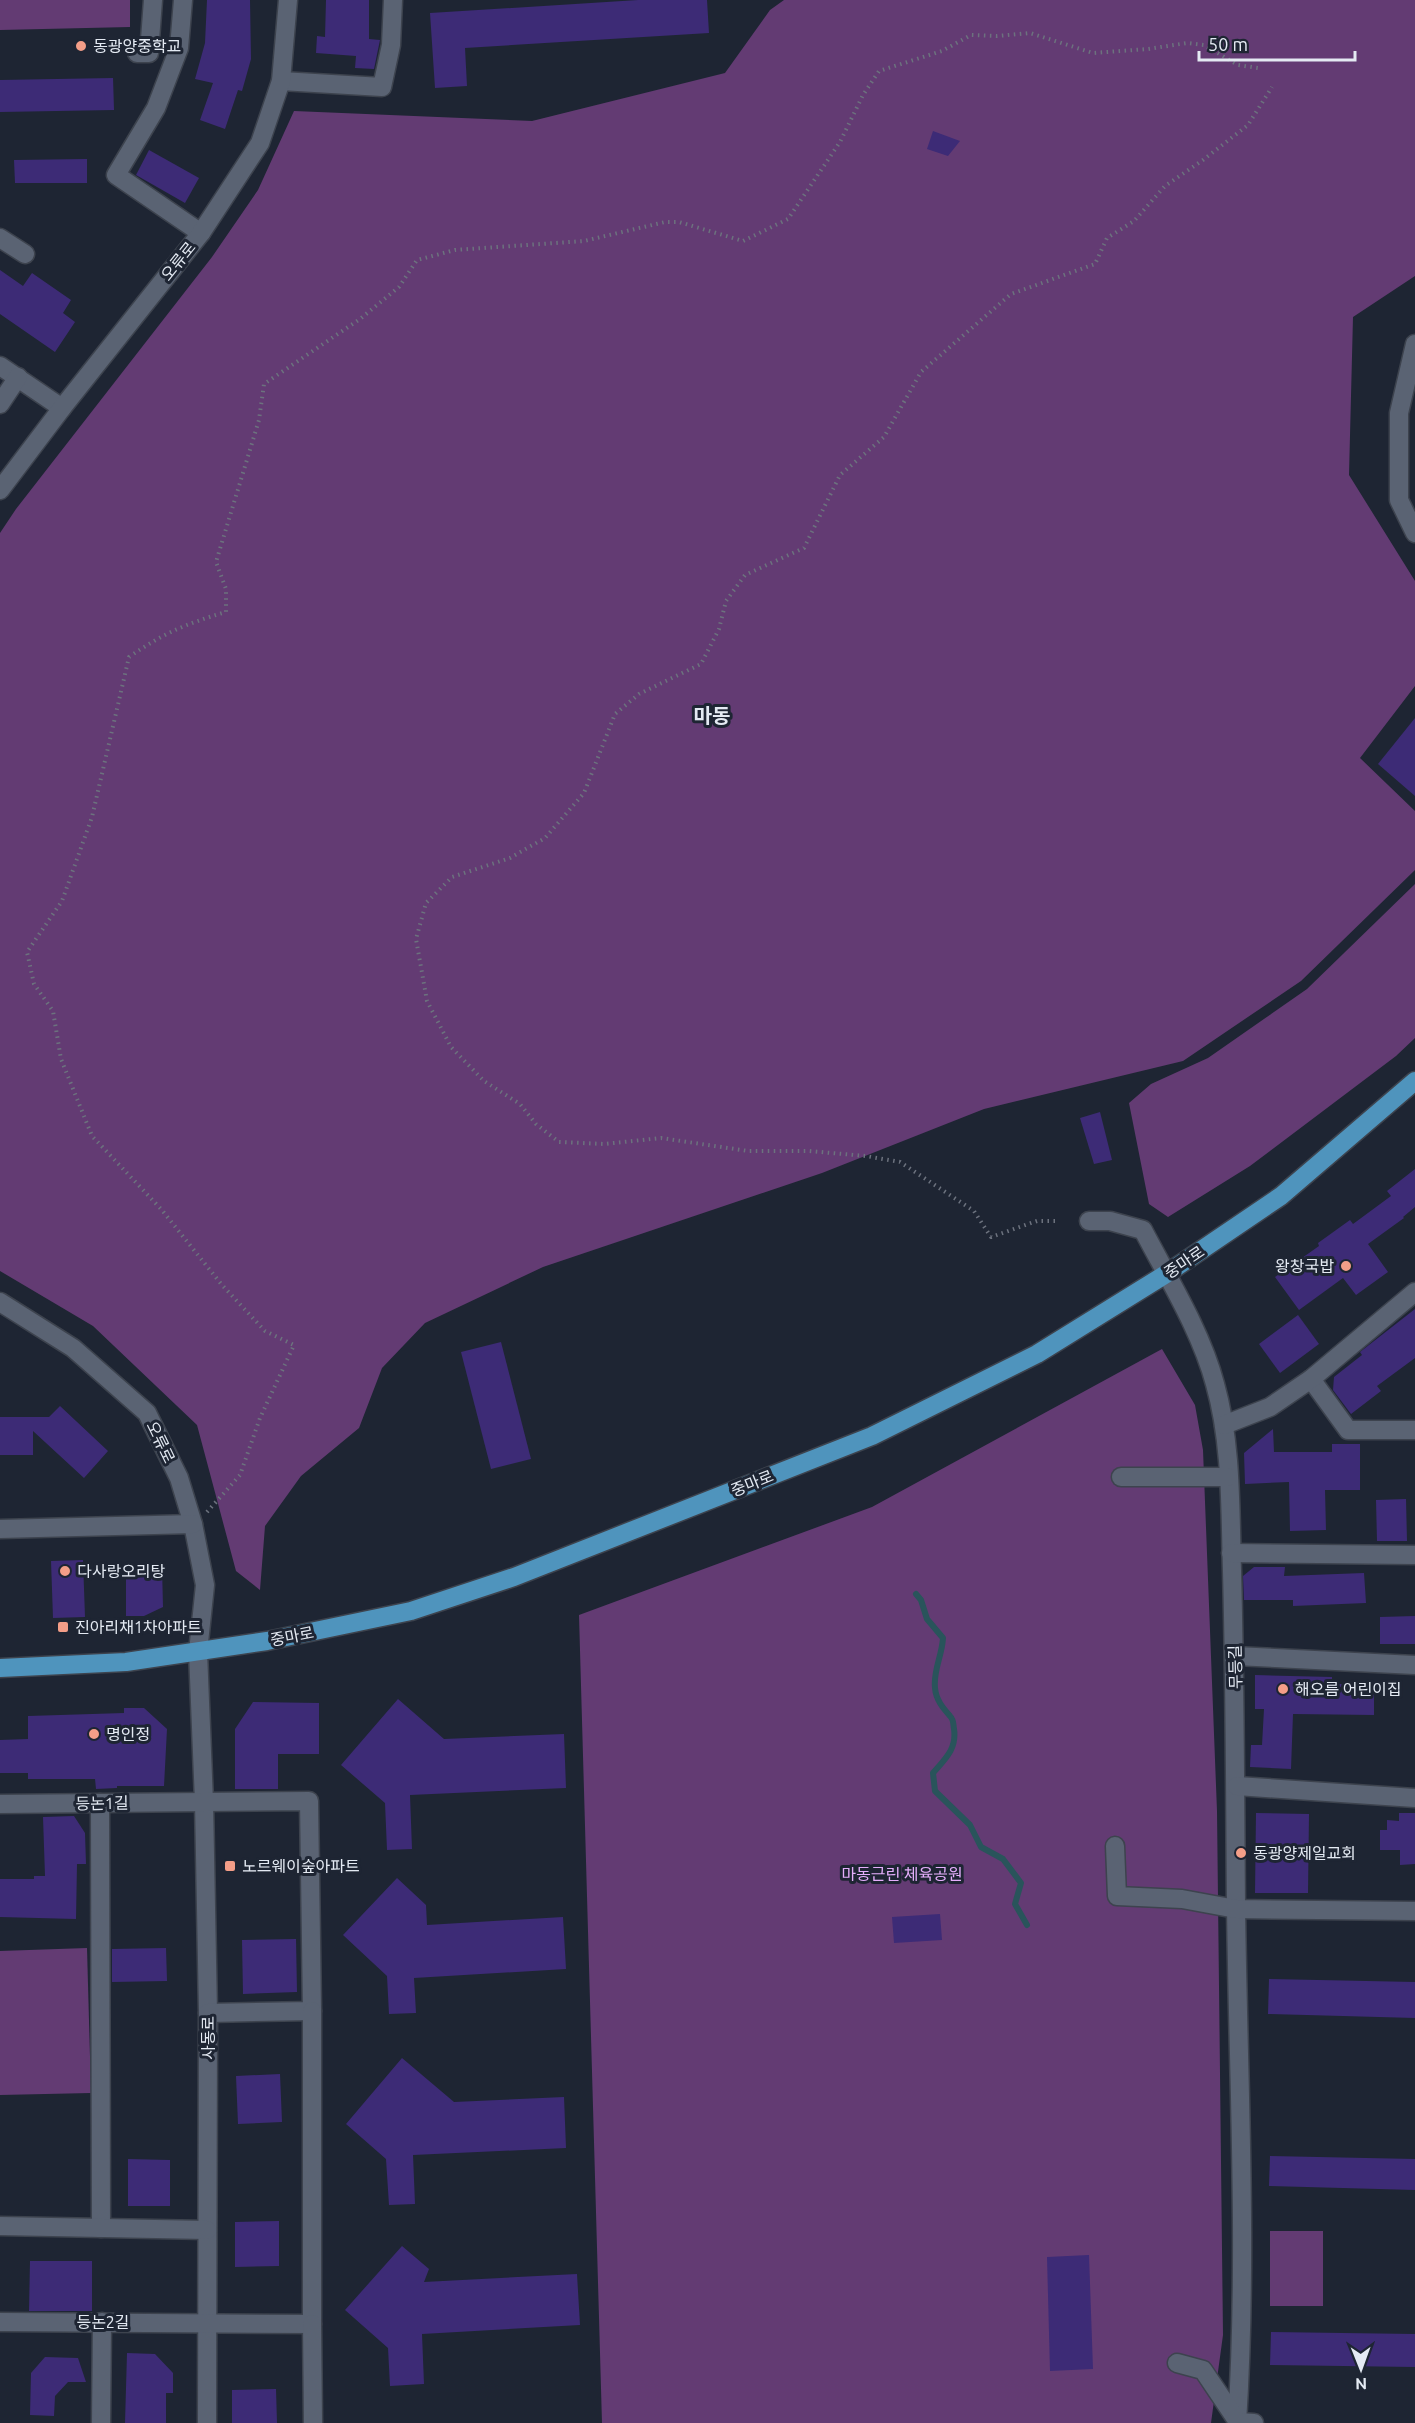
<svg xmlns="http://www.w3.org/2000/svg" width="1415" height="2423" font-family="Ubuntu,'Noto Sans KR',sans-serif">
<rect width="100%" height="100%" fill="#1e2533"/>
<g fill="#633b73">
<path d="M0 0H130V27L0 30Z"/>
<path d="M784 0H1415V276L1353 317 1349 475 1415 581V686L1360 758 1415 811V870L1301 981 1183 1061 984 1109 822 1173 543 1267 425 1323 382 1368 359 1428 301 1476 265 1526 260 1590 236 1571 197 1425 93 1326 0 1271V533L16 509 212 257 258 190 294 111 532 121 725 73 770 10Z"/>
<path d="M1415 884V1038L1396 1056 1250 1166 1168 1217 1149 1204 1129 1103 1151 1084 1208 1058 1307 989Z"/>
<path d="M1162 1349 1195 1405 1203 1450 1217 1811 1223 2335 1211 2423H602L579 1615 872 1507Z"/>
<path d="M87 1948 91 2093 0 2095V1951Z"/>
<rect x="1270" y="2231" width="53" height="75"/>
</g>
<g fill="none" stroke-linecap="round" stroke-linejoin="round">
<path stroke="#29545b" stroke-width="6" d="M916 1594 921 1600 927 1619 943 1638C942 1656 933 1671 935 1688 936 1700 943 1708 950 1716 954 1720 953 1724 954 1729 957 1749 945 1759 933 1773L935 1791 970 1825 981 1847 1003 1859 1021 1883 1015 1904 1027 1925"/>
</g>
<g fill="#3d2b76">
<path d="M207 0H250L251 59 242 91 238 90 225 129 200 120 213 83 195 79 205 43Z"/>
<path d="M326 0H369V39L380 40 374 69 355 68 356 56 316 53 317 36 325 37Z"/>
<path d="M638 0H707L709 33 465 48 467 86 435 88 430 13Z"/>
<path d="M113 78 114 110 0 112V80Z"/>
<path d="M933 131 960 141 948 156 927 149Z"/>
<path d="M149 150 199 178 185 203 136 175Z"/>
<path d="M87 159V183H15L14 160Z"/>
<path d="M0 270 23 286 32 273 71 300 63 313 75 322 55 352 0 314Z"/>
<path d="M1415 718V796L1378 764Z"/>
<path d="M1100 1112 1112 1160 1094 1164 1080 1118Z"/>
<path d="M1415 1169V1207L1403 1217 1404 1218 1368 1244 1388 1272 1356 1295 1343 1278 1299 1310 1275 1277 1319 1246 1318 1243 1350 1220 1353 1224 1391 1196 1387 1191Z"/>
<path d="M1415 1309V1358L1377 1386 1381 1391 1351 1414 1333 1390 1334 1377 1362 1355 1360 1352Z"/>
<path d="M1298 1315 1319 1344 1280 1373 1259 1344Z"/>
<path d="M501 1342 531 1459 491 1469 461 1352Z"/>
<path d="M60 1406 108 1451 84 1478 33 1431V1455H0V1417H49Z"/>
<path d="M1273 1429 1274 1452H1332V1444H1360V1490H1325L1326 1530 1290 1531 1289 1482 1245 1484 1244 1453Z"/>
<path d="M1406 1499 1407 1541H1377L1376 1500Z"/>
<path d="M83 1560 85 1617 53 1618 51 1561Z"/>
<path d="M162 1567 163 1607 144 1616H126V1568Z"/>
<path d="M1254 1567H1285L1284 1576 1364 1573 1366 1603 1293 1606V1600H1244L1243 1576Z"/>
<path d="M1415 1616V1644H1380V1617Z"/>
<path d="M1255 1675 1332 1677V1684H1374V1715L1293 1714 1291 1769 1250 1767 1251 1745H1262L1264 1709H1255Z"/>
<path d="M398 1699 444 1739 564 1734 566 1788 410 1795 412 1849 387 1850 385 1803 341 1765Z"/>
<path d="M253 1702 319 1703V1754H278V1789H235V1729Z"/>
<path d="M124 1708H144L167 1729 164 1786H117V1788L96 1789 95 1779H28V1773H0V1740L28 1739V1716L124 1713Z"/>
<path d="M1256 1813 1309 1814 1308 1893H1255Z"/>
<path d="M1399 1813H1415V1864L1400 1865V1850H1380V1830H1387V1820L1399 1821Z"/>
<path d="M74 1816 85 1833 86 1864H77L76 1919 0 1917V1879H34V1876H45L43 1817Z"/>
<path d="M397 1878 426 1905 427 1925 563 1917 566 1969 414 1978 416 2013 389 2014 387 1976 343 1935Z"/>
<path d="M940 1914 942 1940 894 1943 892 1917Z"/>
<path d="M296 1939 297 1992 243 1994 242 1940Z"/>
<path d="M166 1948 167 1981 112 1982V1949Z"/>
<path d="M1269 1979 1415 1982V2018L1268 2014Z"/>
<path d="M402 2058 454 2102 564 2097 566 2148 413 2155 415 2204 389 2205 386 2159 346 2124Z"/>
<path d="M280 2074 282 2122 238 2124 236 2076Z"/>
<path d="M1270 2156 1415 2159V2190L1269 2186Z"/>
<path d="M128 2159 170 2160V2206H128Z"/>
<path d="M279 2221V2266L235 2267V2222Z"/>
<path d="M402 2246 429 2269 424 2282 577 2274 580 2325 422 2334 424 2384 390 2386 388 2348 345 2310Z"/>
<path d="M1089 2255 1093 2369 1050 2371 1047 2257Z"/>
<path d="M30 2261H92V2311H29Z"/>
<path d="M1271 2332 1415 2334V2367L1270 2365Z"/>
<path d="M127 2353 155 2354 173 2373V2393H166V2423H125Z"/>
<path d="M45 2357 78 2358 86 2382H68L55 2396 54 2416 30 2415 31 2373Z"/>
<path d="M276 2389 277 2423H232V2390Z"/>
</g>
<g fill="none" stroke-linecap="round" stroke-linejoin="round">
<g stroke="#3d434e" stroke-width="21">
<g id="minor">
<path d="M183 0 179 48 156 108 116 175 201 233"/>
<path d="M137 53H149L153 0"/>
<path d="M281 81 382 87 391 45 393 0"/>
<path d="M0 238 25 254"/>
<path d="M1415 344 1399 413V500L1415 533"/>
<path d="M0 366 62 408"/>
<path d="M0 404 18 377"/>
<path d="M0 490 62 408 201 233 260 143 281 81 288 0"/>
<path d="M1089 1221H1110L1143 1230C1168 1278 1201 1331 1215 1384 1232 1444 1230 1509 1232 1571 1235 1683 1235 1794 1236 1906 1238 2078 1248 2251 1237 2423"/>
<path d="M0 1302 73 1348 147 1413 179 1478 193 1524 205 1585 198 1652 204 1802 208 2013 207 2423"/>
<path d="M1311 1379 1348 1430H1415"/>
<path d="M1224 1425 1270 1407 1311 1379 1415 1292"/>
<path d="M1121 1477H1228"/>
<path d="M0 1529 193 1524"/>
<path d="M1231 1553 1415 1555"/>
<path d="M1235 1656 1415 1665"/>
<path d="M1237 1786 1415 1798"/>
<path d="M100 1803 101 2228"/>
<path d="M0 1804 309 1801 312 2011 208 2013"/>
<path d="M1115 1846 1117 1896 1182 1899 1236 1909 1415 1911"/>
<path d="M0 2226 207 2230"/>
<path d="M0 2322 312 2324V2011"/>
<path d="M312 2324 313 2423"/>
<path d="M1177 2363 1203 2370 1238 2422 1254 2423"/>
<path d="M101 2423 102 2322"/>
</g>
</g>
<g stroke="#3d434e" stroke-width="21">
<path id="major" d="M0 1668 126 1662 267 1641 411 1611 514 1577 872 1436 1037 1354 1166 1274 1281 1196 1415 1081"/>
</g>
<g stroke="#6c727e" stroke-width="4" stroke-dasharray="1.5 4.5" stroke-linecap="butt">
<path d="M1055 1221H1037L991 1237 974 1211 900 1162 866 1156 809 1151H748L661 1138 604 1144 559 1142 536 1124 520 1104 484 1081 451 1047 427 1001 416 939 426 903 452 877 510 858 545 838 584 793 615 714 639 694 701 664 719 629 726 601 745 575 804 548 840 475 884 437 921 372 1011 294 1095 264 1107 238 1134 221 1165 186 1203 160 1248 125 1272 87"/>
<path d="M207 1512 240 1475 260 1418 294 1345 265 1331 222 1285 161 1209 92 1136 61 1059 53 1011 34 984 27 952 62 901 92 817 129 657C164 633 185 624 226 612V589L216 562 259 420 264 384 360 319 399 287 417 260 455 250 584 241 665 222H679L743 241 788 219 840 142 863 95 879 71 942 51 971 35 997 36 1030 33 1093 53 1148 49 1187 43 1204 45 1238 65 1258 68"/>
</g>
<use href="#minor" stroke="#5a6373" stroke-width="18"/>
<use href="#major" stroke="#4f94bd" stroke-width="18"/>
</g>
<g fill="#f49e88" stroke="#1e2533" stroke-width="2">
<circle cx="81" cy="46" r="6"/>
<circle cx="1346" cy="1266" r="6"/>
<circle cx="65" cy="1571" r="6"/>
<rect x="57" y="1621" width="12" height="12" rx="3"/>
<circle cx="1283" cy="1689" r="6"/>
<circle cx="94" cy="1734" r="6"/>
<circle cx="1241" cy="1853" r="6"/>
<rect x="224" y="1860" width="12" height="12" rx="3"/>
</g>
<g text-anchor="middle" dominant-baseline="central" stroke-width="6" stroke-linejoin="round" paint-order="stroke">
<g font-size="16" fill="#e4eaf3" stroke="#1e2533" text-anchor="start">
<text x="93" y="46">동광양중학교</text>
<text x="1334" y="1266" text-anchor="end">왕창국밥</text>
<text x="77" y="1571">다사랑오리탕</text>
<text x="75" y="1627">진아리채1차아파트</text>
<text x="1295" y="1689">해오름 어린이집</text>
<text x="106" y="1734">명인정</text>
<text x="1253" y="1853">동광양제일교회</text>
<text x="242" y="1866">노르웨이숲아파트</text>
</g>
<g font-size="16" fill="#e4eaf3" stroke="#1e2533">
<text transform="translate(178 261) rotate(-51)">오류로</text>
<text transform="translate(1184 1262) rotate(-34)">중마로</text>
<text transform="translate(161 1442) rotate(64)">오류로</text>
<text transform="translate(752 1483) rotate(-22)">중마로</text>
<text transform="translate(292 1636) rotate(-11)">중마로</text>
<text transform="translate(1235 1667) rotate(-91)">무등길</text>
<text transform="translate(102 1803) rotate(-1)">등논1길</text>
<text transform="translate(208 2038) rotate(-90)">사동로</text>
<text x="103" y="2322">등논2길</text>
</g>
<g font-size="16" fill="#e5aefc" stroke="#1e2533">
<text x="902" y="1874">마동근린 체육공원</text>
</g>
<g font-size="20" font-weight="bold" fill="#e4eaf3" stroke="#1e2533">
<text x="712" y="715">마동</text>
</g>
</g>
<g transform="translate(1361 2369) rotate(179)" stroke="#1e2533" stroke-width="4.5" paint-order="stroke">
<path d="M0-4.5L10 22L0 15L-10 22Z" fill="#e4eaf3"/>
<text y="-9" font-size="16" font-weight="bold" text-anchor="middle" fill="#e4eaf3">N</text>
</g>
<path d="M1199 51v9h156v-9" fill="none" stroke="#e4eaf3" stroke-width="3"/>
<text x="1208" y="51" font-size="18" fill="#e4eaf3" stroke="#1e2533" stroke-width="4.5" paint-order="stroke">50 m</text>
</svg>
